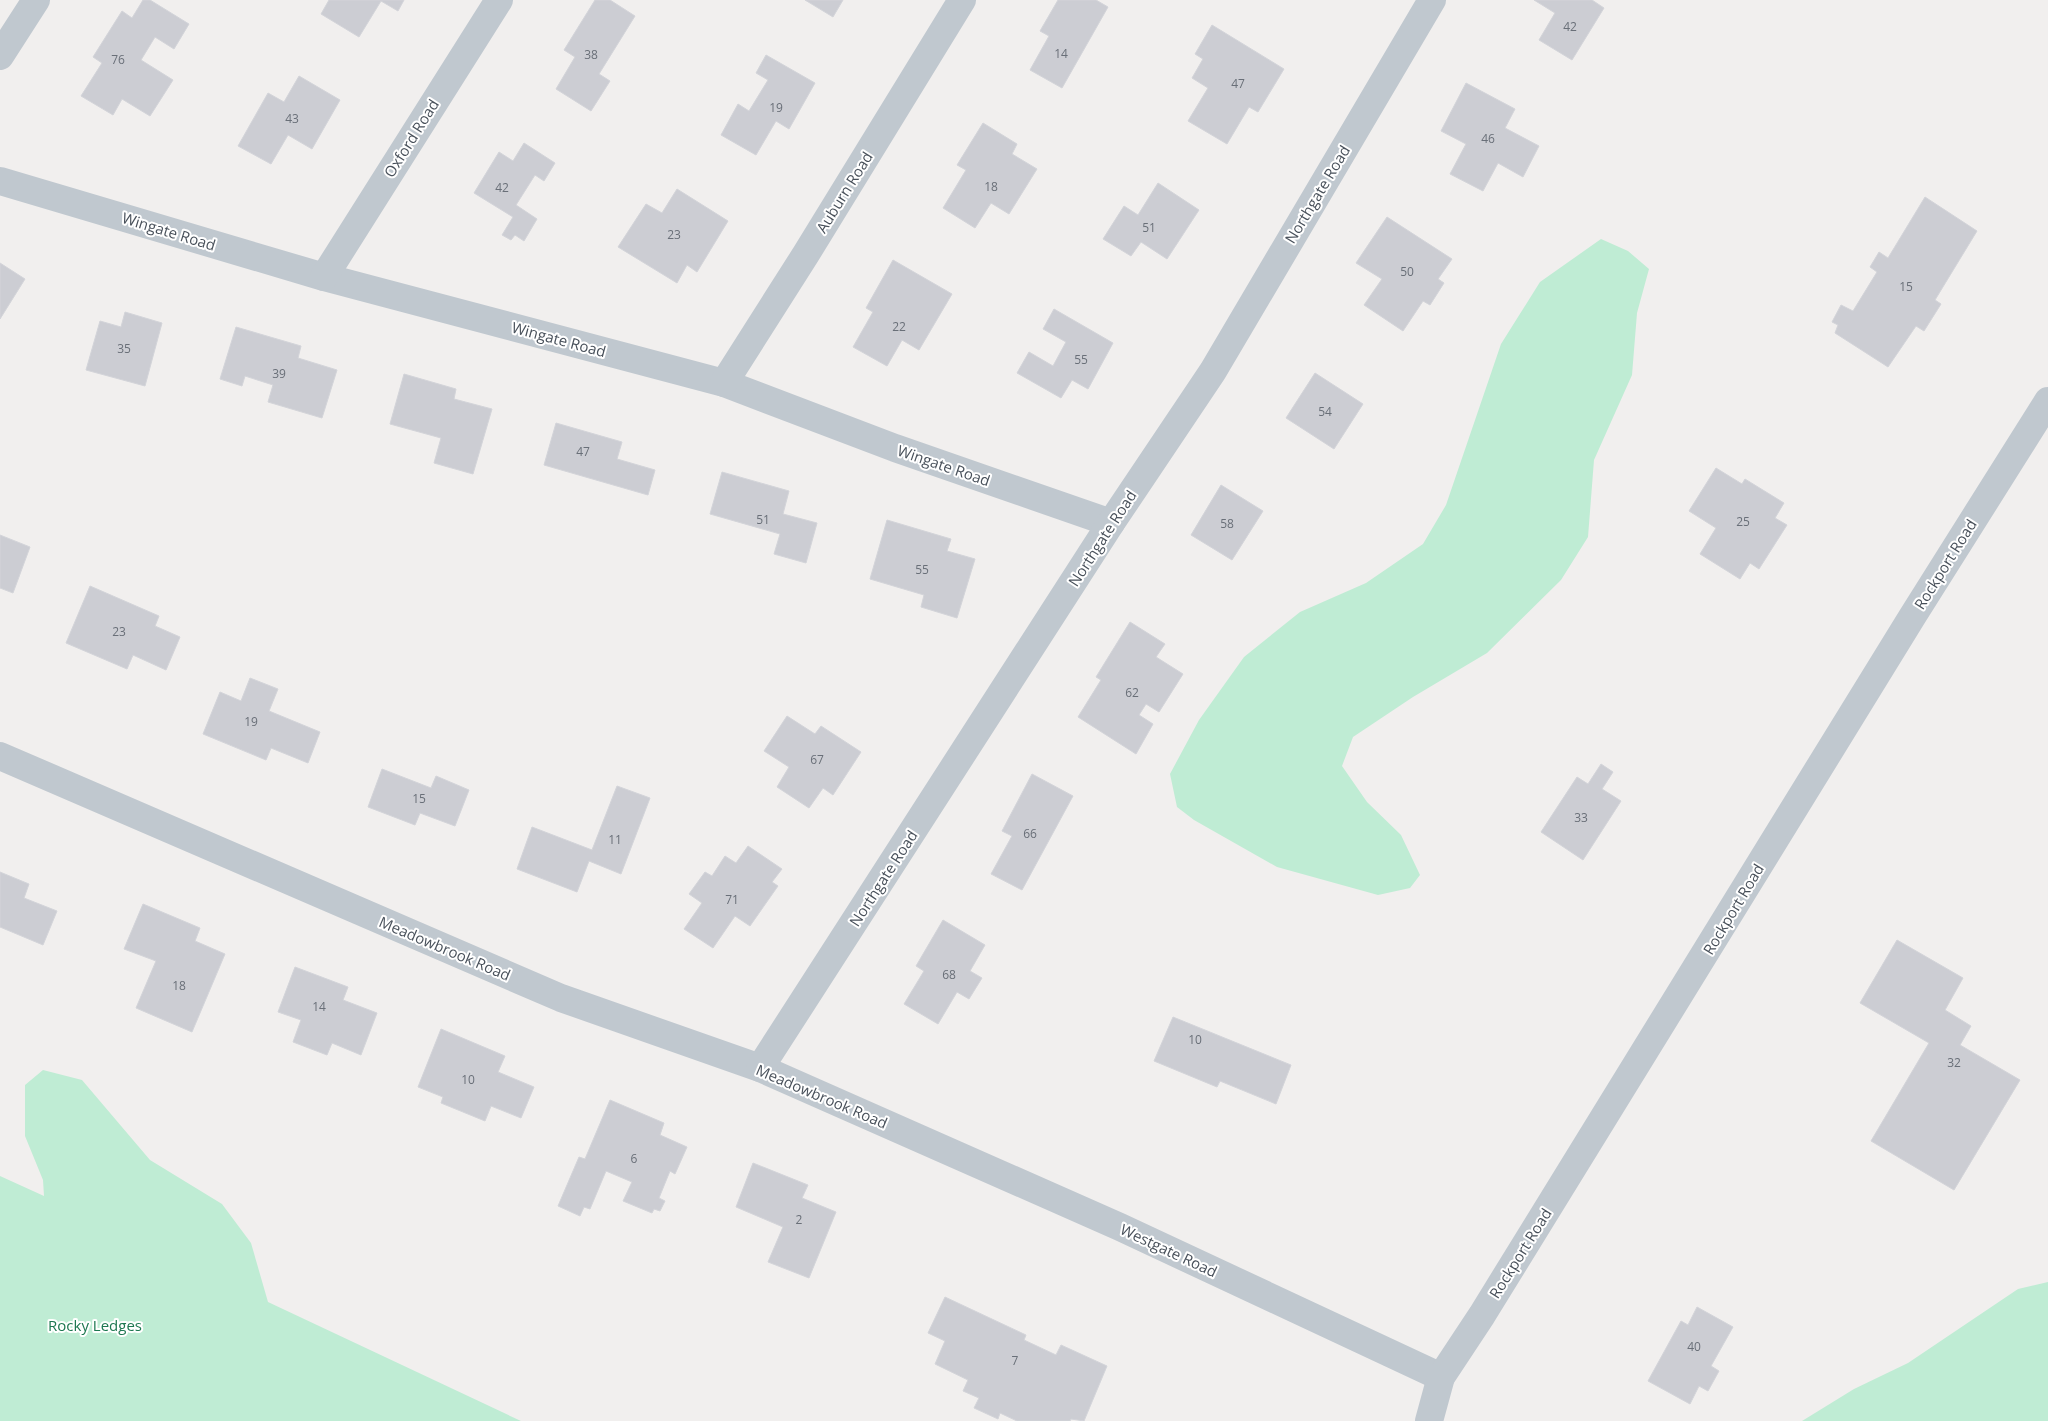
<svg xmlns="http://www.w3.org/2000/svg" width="2048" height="1421" font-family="'Open Sans',sans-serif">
<rect width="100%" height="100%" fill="#f1efee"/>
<g fill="#bfecd4">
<path d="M1601 239 1628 251 1649 269 1637 313 1632 375 1594 460 1588 537 1561 580 1487 653 1413 697 1353 737 1342 766 1367 802 1401 835 1420 875 1410 888 1378 895 1277 867 1194 820 1177 807 1170 774 1199 720 1244 657 1300 612 1366 583 1423 544 1446 505 1501 344 1540 282Z"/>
<path d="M43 1070 82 1080 150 1160 222 1204 251 1243 268 1302 521 1421H0V1176L44 1196 43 1180 25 1136V1085Z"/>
<path d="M2048 1282V1421H1802L1854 1389 1908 1363 2018 1289Z"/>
</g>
<g fill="#cccdd3" stroke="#d3d4d9">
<path d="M143 0H150L189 24 174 49 155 37 141 60 173 80 150 116 122 99 113 115 81 96 102 63 93 57 122 11 132 18Z"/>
<path d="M329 0H404L398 11 381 1 359 37 321 14Z"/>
<path d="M595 0H610L635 16 599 74 610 81 591 111 556 89 575 57 564 50Z"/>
<path d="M805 0H843L833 17Z"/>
<path d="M1058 0H1096L1108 7 1062 88 1030 70 1049 36 1040 31Z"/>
<path d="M1534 0H1592L1604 8 1572 60 1539 40 1555 13Z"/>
<path d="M1212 25 1284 69 1258 112 1249 107 1227 144 1188 121 1208 88 1192 78 1203 59 1195 54Z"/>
<path d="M766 55 815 83 789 129 776 121 756 155 721 135 738 104 749 111 768 80 756 73Z"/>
<path d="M299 76 340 100 312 149 288 135 271 164 238 146 268 93 284 102Z"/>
<path d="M1466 83 1515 109 1505 128 1539 146 1523 177 1498 163 1483 191 1450 174 1466 144 1441 131Z"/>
<path d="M983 123 1017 144 1012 154 1037 169 1009 214 991 203 975 228 943 208 966 170 957 165Z"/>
<path d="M524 143 555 163 544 181 535 175 516 205 537 219 524 241 515 235 511 240 502 235 513 217 474 193 499 152 513 161Z"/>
<path d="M1158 183 1199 210 1167 259 1141 242 1131 256 1103 239 1124 206 1138 215Z"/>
<path d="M677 189 728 221 697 272 687 265 677 283 618 247 646 204 662 213Z"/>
<path d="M1925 197 1977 231 1935 300 1941 304 1924 331 1916 326 1888 367 1835 333 1838 325 1832 322 1841 305 1853 311 1877 272 1870 267 1879 252 1888 258Z"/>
<path d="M1387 217 1452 259 1438 279 1444 283 1430 305 1423 301 1403 331 1364 305 1382 279 1356 263Z"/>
<path d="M893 260 952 294 919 350 902 340 887 366 853 347 873 312 866 308Z"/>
<path d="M0 263 25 279 0 319Z"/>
<path d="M1054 309 1113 343 1088 389 1072 380 1061 398 1017 373 1029 352 1053 366 1066 342 1043 329Z"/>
<path d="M125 312 162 323 145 386 86 370 100 321 121 327Z"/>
<path d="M236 327 301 346 298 358 337 370 322 418 268 402 273 385 245 376 242 386 220 379Z"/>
<path d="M1315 373 1363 404 1334 449 1286 418Z"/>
<path d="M404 374 456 389 454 399 492 409 473 474 434 463 441 438 390 424Z"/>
<path d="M556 423 622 442 617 459 655 470 648 495 544 465Z"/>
<path d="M1716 468 1742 484 1745 479 1784 503 1775 518 1787 525 1759 569 1750 563 1740 579 1700 554 1716 528 1689 511Z"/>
<path d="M722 472 789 491 783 514 817 523 806 563 774 554 780 534 710 514Z"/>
<path d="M1221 485 1263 511 1232 560 1191 535Z"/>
<path d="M887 520 951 539 947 551 975 559 957 618 921 607 924 595 870 579Z"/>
<path d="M0 535 30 547 13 593 0 588Z"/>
<path d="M90 586 159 616 155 626 180 637 166 670 133 655 127 669 66 643Z"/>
<path d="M1130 622 1165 644 1156 657 1183 674 1159 712 1146 704 1139 715 1153 724 1136 754 1078 717 1101 680 1096 677Z"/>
<path d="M250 678 278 689 269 711 320 732 308 763 271 748 266 760 203 734 220 692 241 701Z"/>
<path d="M787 716 815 734 821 726 861 752 833 795 823 788 809 808 777 787 789 767 764 751Z"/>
<path d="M1601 764 1613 772 1602 789 1621 801 1583 860 1541 832 1577 777 1588 784Z"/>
<path d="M382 769 431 788 436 776 469 790 455 826 420 813 415 825 368 807Z"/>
<path d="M1032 774 1073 796 1022 890 991 874 1012 836 1002 831Z"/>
<path d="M617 786 650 798 621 874 589 861 577 892 517 869 532 827 592 850Z"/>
<path d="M748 846 782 869 772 882 778 886 750 926 735 916 713 948 684 929 702 903 689 894 705 872 712 876 725 856 736 863Z"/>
<path d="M0 872 29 884 24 898 57 911 43 945 0 927Z"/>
<path d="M143 904 200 928 195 941 225 954 192 1032 136 1008 156 961 124 949Z"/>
<path d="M943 920 985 945 970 971 982 978 969 999 957 992 938 1024 904 1004 924 971 916 966Z"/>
<path d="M1897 940 1963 978 1945 1010 1971 1026 1960 1045 2020 1080 1954 1190 1871 1141 1929 1043 1860 1003Z"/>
<path d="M295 967 348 987 343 1000 377 1013 361 1055 332 1043 327 1055 293 1042 301 1020 278 1012Z"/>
<path d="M1173 1017 1291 1065 1276 1104 1220 1081 1217 1087 1154 1061Z"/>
<path d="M441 1029 505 1056 498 1072 534 1087 521 1118 491 1106 485 1121 441 1103 443 1097 418 1087Z"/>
<path d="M610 1100 664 1123 660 1135 687 1147 675 1174 670 1171 659 1198 665 1201 660 1211 654 1209 652 1213 623 1201 632 1182 606 1171 590 1209 584 1207 580 1216 558 1206 579 1157 585 1159Z"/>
<path d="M753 1163 808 1185 802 1198 836 1212 809 1278 768 1262 783 1227 736 1207Z"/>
<path d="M945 1297 1026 1335 1024 1340 1056 1355 1061 1345 1107 1366 1084 1421 1071 1419 1070 1421H1017L1000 1413 998 1419 974 1408 979 1398 963 1391 968 1380 935 1364 945 1341 928 1333Z"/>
<path d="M1697 1307 1733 1327 1711 1366 1719 1371 1708 1391 1699 1386 1690 1404 1648 1381 1681 1321 1688 1325Z"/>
</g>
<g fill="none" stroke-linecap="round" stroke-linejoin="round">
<g stroke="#c0c8cf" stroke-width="28">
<path d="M0 56 36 0"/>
<path d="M0 181 324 277 724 383 895 448 1111 523"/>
<path d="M324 277 499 0"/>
<path d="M724 383 806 254 962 0"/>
<path d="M0 756 561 998 760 1068 1120 1227 1441 1377"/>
<path d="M760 1068 1111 523 1213 371 1432 0"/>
<path d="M1429 1421 1441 1377 1482 1315 1912 617 2048 401"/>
</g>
</g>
<g text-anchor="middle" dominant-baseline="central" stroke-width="4" stroke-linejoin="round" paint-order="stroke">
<g font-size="12" fill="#696f78">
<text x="1570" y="26">42</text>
<text x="1061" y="53">14</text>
<text x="591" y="54">38</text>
<text x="118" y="59">76</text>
<text x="1238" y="83">47</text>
<text x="776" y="107">19</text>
<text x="292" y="118">43</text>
<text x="1488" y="138">46</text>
<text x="991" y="186">18</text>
<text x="502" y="187">42</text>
<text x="1149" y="227">51</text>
<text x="674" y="234">23</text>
<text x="1407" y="271">50</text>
<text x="1906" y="286">15</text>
<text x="899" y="326">22</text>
<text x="124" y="348">35</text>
<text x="1081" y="359">55</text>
<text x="279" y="373">39</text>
<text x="1325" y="411">54</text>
<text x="583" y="451">47</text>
<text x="763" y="519">51</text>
<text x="1743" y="521">25</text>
<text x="1227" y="523">58</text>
<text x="922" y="569">55</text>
<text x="119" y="631">23</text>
<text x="1132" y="692">62</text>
<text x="251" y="721">19</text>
<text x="817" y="759">67</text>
<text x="419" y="798">15</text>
<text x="1581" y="817">33</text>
<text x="1030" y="833">66</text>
<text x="615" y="839">11</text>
<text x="732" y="899">71</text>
<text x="949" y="974">68</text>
<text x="179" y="985">18</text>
<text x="319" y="1006">14</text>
<text x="1195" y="1039">10</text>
<text x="1954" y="1062">32</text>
<text x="468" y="1079">10</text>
<text x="634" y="1158">6</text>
<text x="799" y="1219">2</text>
<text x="1694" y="1346">40</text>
<text x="1015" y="1360">7</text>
</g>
<g font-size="15" fill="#48505a" stroke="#fff">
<text transform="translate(411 138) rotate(-58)">Oxford Road</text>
<text transform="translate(844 192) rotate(-58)">Auburn Road</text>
<text transform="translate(1317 194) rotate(-59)">Northgate Road</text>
<text transform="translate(169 231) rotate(17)">Wingate Road</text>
<text transform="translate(559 339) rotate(15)">Wingate Road</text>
<text transform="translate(944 465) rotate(19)">Wingate Road</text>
<text transform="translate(1102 538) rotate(-57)">Northgate Road</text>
<text transform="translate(1945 564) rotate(-58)">Rockport Road</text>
<text transform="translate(883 878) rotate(-57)">Northgate Road</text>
<text transform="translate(1733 909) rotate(-59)">Rockport Road</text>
<text transform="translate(445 948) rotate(23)">Meadowbrook Road</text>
<text transform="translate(822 1096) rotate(23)">Meadowbrook Road</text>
<text transform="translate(1169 1250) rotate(25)">Westgate Road</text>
<text transform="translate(1520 1253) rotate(-58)">Rockport Road</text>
</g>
<g font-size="15" fill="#1d7750" stroke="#fff">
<text x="95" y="1325">Rocky Ledges</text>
</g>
</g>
</svg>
